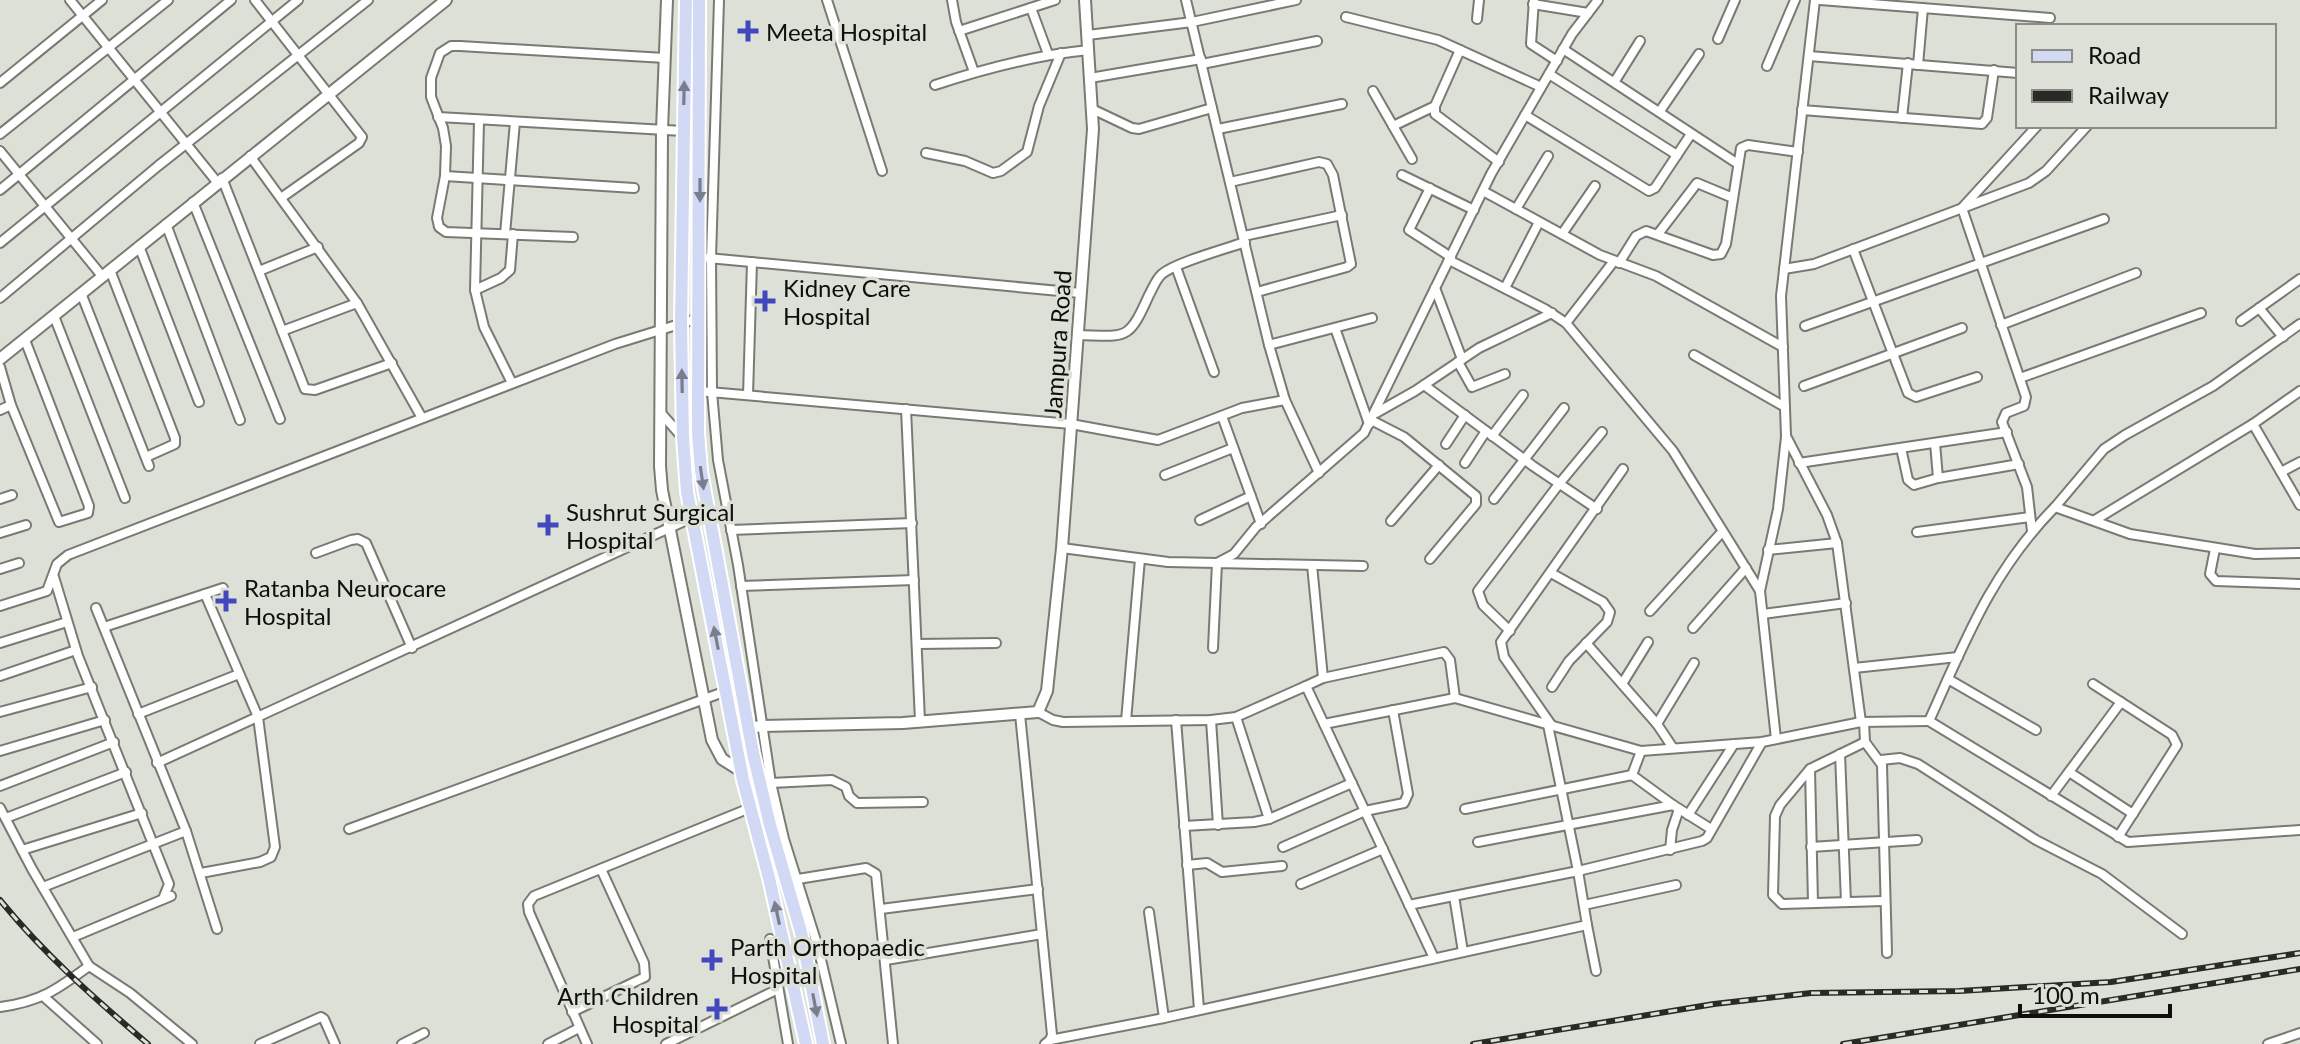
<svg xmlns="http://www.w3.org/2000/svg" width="2300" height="1044" font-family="Lato,sans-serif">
<rect width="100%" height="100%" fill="#dce0d6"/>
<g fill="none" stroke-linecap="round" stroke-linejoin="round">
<g stroke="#787b72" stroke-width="12">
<g id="minor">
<path d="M70 0 217 182"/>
<path d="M255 0 362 137 359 143 281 198"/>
<path d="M719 0 711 258 712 392 718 460 738 565 771 783 784 839 818 947 841 1044"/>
<path d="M827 0 882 171"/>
<path d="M952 0 956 22 974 72"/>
<path d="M1186 0 1269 345 1285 400 1319 473"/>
<path d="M1534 0 1531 44 1557 61"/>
<path d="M1815 0 1781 296 1786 436 1827 515 1837 543 1861 722"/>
<path d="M1820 0 2050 18"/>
<path d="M1533 4 1588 13"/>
<path d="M1031 8 1048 54"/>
<path d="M1346 17 1438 40 1541 87"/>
<path d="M1477 19 1479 0"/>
<path d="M959 31 1055 0"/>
<path d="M1088 35 1192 22 1296 0"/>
<path d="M1718 39 1735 0"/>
<path d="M1563 49 1738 164"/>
<path d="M1460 50 1435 106V114L1499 162"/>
<path d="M1809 56 2018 73"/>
<path d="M1202 64 1317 41"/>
<path d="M1918 65 1923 8"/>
<path d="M1767 66 1795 0"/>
<path d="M1549 74 1677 155"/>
<path d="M1090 78 1201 59"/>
<path d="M1615 81 1640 41"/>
<path d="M0 83 102 0"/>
<path d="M935 85C986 68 1035 55 1089 50"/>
<path d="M1373 91 1412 159"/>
<path d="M1092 109 1132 128 1139 129 1212 108"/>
<path d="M1802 110 1982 124 1987 118 1994 70"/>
<path d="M1660 111 1699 54"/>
<path d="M1525 115 1649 191 1655 188 1691 134"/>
<path d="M438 117 683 131"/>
<path d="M1902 118 1908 63"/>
<path d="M479 121 475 290 484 327 512 383"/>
<path d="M1393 126 1435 106"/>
<path d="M1218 129 1342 104"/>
<path d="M0 134 168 0"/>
<path d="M0 151 102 276"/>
<path d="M926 153 965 161 993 173 1001 171 1027 152 1039 106 1061 53"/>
<path d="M250 156 357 303 422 418"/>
<path d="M1402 175 1474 210"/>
<path d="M445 176 634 188"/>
<path d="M222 178 305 389 315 390 392 363"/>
<path d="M1230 182 1319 162 1327 164 1333 175 1351 264 1347 267 1257 292"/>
<path d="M1430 188 1409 230 1451 257"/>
<path d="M0 190 231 0"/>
<path d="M1483 191 1600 255 1656 276 1783 347"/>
<path d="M193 202 280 419"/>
<path d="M1516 209 1548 156"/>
<path d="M166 224 240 420"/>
<path d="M505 234 515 122"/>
<path d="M1562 234 1595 186"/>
<path d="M1658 234 1697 183 1733 198"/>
<path d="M1244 236 1342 215"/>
<path d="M573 237 446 232 439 227 437 218 445 176 446 146 443 128 431 97V78L440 53 451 46H460L665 58"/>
<path d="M0 243 298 0"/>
<path d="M139 246 199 402"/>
<path d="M1853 249 1908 393 1916 397 1977 377"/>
<path d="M708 258 1081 293"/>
<path d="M1449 260 1545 309 1566 323 1673 451 1760 591 1776 739"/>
<path d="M1619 263 1636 236 1646 231 1713 255 1721 254 1726 244 1741 148 1748 145 1798 152"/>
<path d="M1176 267 1214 372"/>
<path d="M1784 269 1814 264 2029 183 2046 171 2087 126"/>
<path d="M110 270 175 438V444L146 457"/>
<path d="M259 271 318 247"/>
<path d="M1435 288 1462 359"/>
<path d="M1505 288 1539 222"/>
<path d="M475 290 501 278 510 270 513 234"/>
<path d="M81 293 149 466"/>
<path d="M0 298 158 166 368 0"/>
<path d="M2259 308 2283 337"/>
<path d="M54 316 125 498"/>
<path d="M2241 321 2300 279"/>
<path d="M1566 323 1614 261"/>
<path d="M2001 325 2136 273"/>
<path d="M1805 326 2104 219"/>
<path d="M1335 328 1369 424"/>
<path d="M282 331 357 303"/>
<path d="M1078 335C1127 336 1128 342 1149 295 1153 288 1156 279 1162 274 1176 262 1226 249 1245 242"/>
<path d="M1269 345 1372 318"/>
<path d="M1694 355 1785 407"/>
<path d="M1458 362 1472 387 1505 374"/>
<path d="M0 367 11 405 59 522 88 513 89 506 25 340"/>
<path d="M2020 378 2201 313"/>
<path d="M1424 385 1533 466 1597 509"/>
<path d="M1804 386 1962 328"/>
<path d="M698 391 1071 424 1158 440 1242 408 1285 400"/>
<path d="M748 395 752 262"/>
<path d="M906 409 920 721"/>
<path d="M0 410 11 405"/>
<path d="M660 412 683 438"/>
<path d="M1376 413 1415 391 1479 348 1552 313"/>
<path d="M1222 416 1261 524"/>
<path d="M1371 420 1404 437 1476 496V504L1430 559"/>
<path d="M2253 424 2300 505"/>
<path d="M1492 436 1523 395"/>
<path d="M1935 443 1938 478"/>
<path d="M1446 444 1465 415"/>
<path d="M1901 448 1908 480 1914 485 1938 478 2019 464"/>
<path d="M1465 463 1486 431"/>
<path d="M1799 463 2007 432"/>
<path d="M2281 472 2300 462"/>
<path d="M1165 475 1233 448"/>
<path d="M0 499 12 495"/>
<path d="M1494 499 1564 408"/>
<path d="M2055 507 2104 449 2125 435 2213 386 2300 324"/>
<path d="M1200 520 1251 496"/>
<path d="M2095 520 2253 424 2300 391"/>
<path d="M1391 521 1439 465"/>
<path d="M731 530 912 523"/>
<path d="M2032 531 2027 487 2002 422 2006 413 2024 406 2026 397 1962 208 2037 126"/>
<path d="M1917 532 2030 517"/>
<path d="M0 533 26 525"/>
<path d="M1062 548 1168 562 1217 563 1234 554 1256 527 1364 433 1491 174 1572 34 1598 0"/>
<path d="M2215 549 2210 574 2216 581 2300 584"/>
<path d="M1768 550 1837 543"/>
<path d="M316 553 351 540 358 539 366 543 412 648"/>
<path d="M1312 565 1323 678"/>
<path d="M0 569 19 563"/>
<path d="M1551 573 1603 602 1610 612 1607 622 1569 661 1552 687"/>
<path d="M54 577 78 656 169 884 163 899"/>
<path d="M741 586 914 580"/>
<path d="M1760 591 1778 509 1786 437"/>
<path d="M0 606 47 591 57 564 68 555 615 344 699 318"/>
<path d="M96 608 186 831 217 929"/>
<path d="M1650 611 1722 532"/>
<path d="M1763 614 1846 603"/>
<path d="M104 627 223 588"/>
<path d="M1693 628 1746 568"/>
<path d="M1510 631 1483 605 1478 591 1559 484 1602 432"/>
<path d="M0 643 67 622"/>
<path d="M1586 643 1657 724 1673 748"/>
<path d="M917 644 996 643"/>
<path d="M1213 648 1217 563 1363 566"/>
<path d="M1854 668 1958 657"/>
<path d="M0 676 76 650"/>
<path d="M1948 679 2036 730"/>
<path d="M1622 684 1648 642"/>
<path d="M2093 684 2172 735 2177 745 2118 837"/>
<path d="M1306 686 1323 678 1444 652 1450 660 1455 698"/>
<path d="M0 712 92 687"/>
<path d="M1038 712 1053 720 1063 722 1211 720 1236 717 1306 686 1324 724 1455 698 1641 751 1762 742 1861 722 1929 721C1965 641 1992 571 2055 507L2130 534 2255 554 2300 553"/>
<path d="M138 714 239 674"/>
<path d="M1020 714 1052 1035 1050 1040 1045 1044"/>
<path d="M1236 717 1269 819"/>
<path d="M1176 720 1199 1009"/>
<path d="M1211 720 1218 825"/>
<path d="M1126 721 1140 559"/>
<path d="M1929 721 2128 842 2300 830"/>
<path d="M1864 722 1865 742 1882 765 1887 953"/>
<path d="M1324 724 1434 958"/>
<path d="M1657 724 1694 663"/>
<path d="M1552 726 1504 657 1501 642 1623 469"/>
<path d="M0 751 105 720"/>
<path d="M1641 751 1632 775 1673 805 1711 829"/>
<path d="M1840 754 1846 902"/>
<path d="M1881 760 1900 758 1918 764 2036 840 2102 874 2182 934"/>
<path d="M157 763 691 518 708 514"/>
<path d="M1810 769 1780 805 1775 816 1773 895 1782 904 1884 901"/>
<path d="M2069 772 2133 814"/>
<path d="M771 783 832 780 846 787 849 796 857 803 923 802"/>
<path d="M0 786 114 742"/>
<path d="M2051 796 2121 702"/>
<path d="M0 808 32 869 89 966"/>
<path d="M1465 809 1632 775"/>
<path d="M1688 815 1734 744"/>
<path d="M6 818 126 772"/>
<path d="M1184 826 1254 822 1269 819 1352 783"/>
<path d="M349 829 740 686"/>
<path d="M1478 842 1673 805"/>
<path d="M1283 847 1365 811 1404 803 1408 794 1393 710"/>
<path d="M1811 847 1917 840"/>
<path d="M22 850 142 813"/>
<path d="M1670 850 1672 830 1679 809"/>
<path d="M1187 865 1207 863 1222 872 1282 866"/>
<path d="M201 873 260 862 271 857 275 847 258 717 205 594"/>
<path d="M798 879 866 868 876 874 893 1044"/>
<path d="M1301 884 1383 849"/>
<path d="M43 887 186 831"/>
<path d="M1454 896 1463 952"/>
<path d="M1813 903 1810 769 1865 742"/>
<path d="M1409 905 1578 871 1548 725"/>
<path d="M1584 905 1676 885"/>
<path d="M881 909 1038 889"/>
<path d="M1149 912 1164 1018"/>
<path d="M1587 925 1596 971"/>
<path d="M73 937 171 896"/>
<path d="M770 939 788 1044"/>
<path d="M886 960 1042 934"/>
<path d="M43 996 97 1044"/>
<path d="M0 1007C40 1002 58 989 89 966L130 993 192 1044"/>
<path d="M572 1012 645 977 644 963 601 869"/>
<path d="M1050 1040 1164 1018 1587 925 1578 871 1702 841 1707 838 1762 742"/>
<path d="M260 1044 321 1017 324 1019 335 1044"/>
<path d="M402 1044 424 1033"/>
<path d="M548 1044 579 1028"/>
<path d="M587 1044 529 912 528 904 534 896 750 808"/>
<path d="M666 1044 778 989"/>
<path d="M2268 1044 2300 1033"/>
</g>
</g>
<g stroke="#787b72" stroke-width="14">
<g id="tertiary">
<path d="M667 0 662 130 660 466 662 490 712 740 722 759 741 771"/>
<path d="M0 359 446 0"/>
<path d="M733 730 762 726 903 723 1038 712 1047 691 1062 548 1093 129 1085 0"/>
</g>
</g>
<g stroke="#fff" stroke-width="16">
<g id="primary">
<path d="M686 0 681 323 683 438 687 492 743 780 769 878 806 1044"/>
<path d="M699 0 698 432 701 471 753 753 770 825 801 932 823 1044"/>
</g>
</g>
<use href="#minor" stroke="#fff" stroke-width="8"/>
<use href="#tertiary" stroke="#fff" stroke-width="10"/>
<use href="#primary" stroke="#d2d9f4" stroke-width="12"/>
<g stroke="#292a26" stroke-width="6">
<g id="rail">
<path d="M0 900C44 954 95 999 148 1044"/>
<path d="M1473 1044 1714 1004 1811 993 1959 991 2111 982 2300 953"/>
<path d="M1843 1044 2300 969"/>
</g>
</g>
<use href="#rail" stroke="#dce0d6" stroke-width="3" stroke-dasharray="9" stroke-linecap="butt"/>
</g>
<defs><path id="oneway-solid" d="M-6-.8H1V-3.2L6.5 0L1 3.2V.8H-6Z" transform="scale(2)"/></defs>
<g fill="#7a7e8c">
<use href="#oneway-solid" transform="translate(684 93) rotate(-89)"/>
<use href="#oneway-solid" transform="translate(700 190) rotate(90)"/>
<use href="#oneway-solid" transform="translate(682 381) rotate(-91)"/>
<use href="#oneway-solid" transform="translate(702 478) rotate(82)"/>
<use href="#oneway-solid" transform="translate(716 638) rotate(-101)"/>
<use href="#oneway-solid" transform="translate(777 913) rotate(-102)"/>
<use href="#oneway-solid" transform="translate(815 1005) rotate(79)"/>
</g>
<g fill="#4148bd" stroke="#dce0d6" stroke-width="3">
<path d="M744 19h8v8h8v8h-8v8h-8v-8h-8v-8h8z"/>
<path d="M761 289h8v8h8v8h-8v8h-8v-8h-8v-8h8z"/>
<path d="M544 513h8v8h8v8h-8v8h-8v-8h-8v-8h8z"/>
<path d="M222 589h8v8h8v8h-8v8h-8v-8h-8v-8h8z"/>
<path d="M708 948h8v8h8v8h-8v8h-8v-8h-8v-8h8z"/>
<path d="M713 997h8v8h8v8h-8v8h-8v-8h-8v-8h8z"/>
</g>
<g text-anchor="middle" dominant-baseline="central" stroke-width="7" stroke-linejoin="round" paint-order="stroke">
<g font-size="24" fill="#0e0f0c" stroke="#dce0d6" text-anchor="start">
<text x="766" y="31">Meeta Hospital</text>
<text x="783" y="287">Kidney Care<tspan x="783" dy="28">Hospital</tspan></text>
<text x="566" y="511">Sushrut Surgical<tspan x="566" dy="28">Hospital</tspan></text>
<text x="244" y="587">Ratanba Neurocare<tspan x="244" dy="28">Hospital</tspan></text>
<text x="730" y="946">Parth Orthopaedic<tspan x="730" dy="28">Hospital</tspan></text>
<text x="699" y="995" text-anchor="end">Arth Children<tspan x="699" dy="28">Hospital</tspan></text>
</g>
<g font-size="24" fill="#0e0f0c" stroke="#dce0d6">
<text transform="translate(1057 344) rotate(-86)">Jampura Road</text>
</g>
</g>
<rect x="2016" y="24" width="260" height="104" fill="#dce0d6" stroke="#8a8c85" stroke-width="2"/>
<rect x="2032" y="50" width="40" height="12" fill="#d2d9f4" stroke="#8a8c85" stroke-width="2"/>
<text x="2088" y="64" font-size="24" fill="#0e0f0c">Road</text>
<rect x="2032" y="90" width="40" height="12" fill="#292a26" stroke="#8a8c85" stroke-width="2"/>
<text x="2088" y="104" font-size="24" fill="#0e0f0c">Railway</text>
<path d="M2020 1004v12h150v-12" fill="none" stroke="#0e0f0c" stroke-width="4"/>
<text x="2032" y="1004" font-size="24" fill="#0e0f0c" stroke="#dce0d6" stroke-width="6" paint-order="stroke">100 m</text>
</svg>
